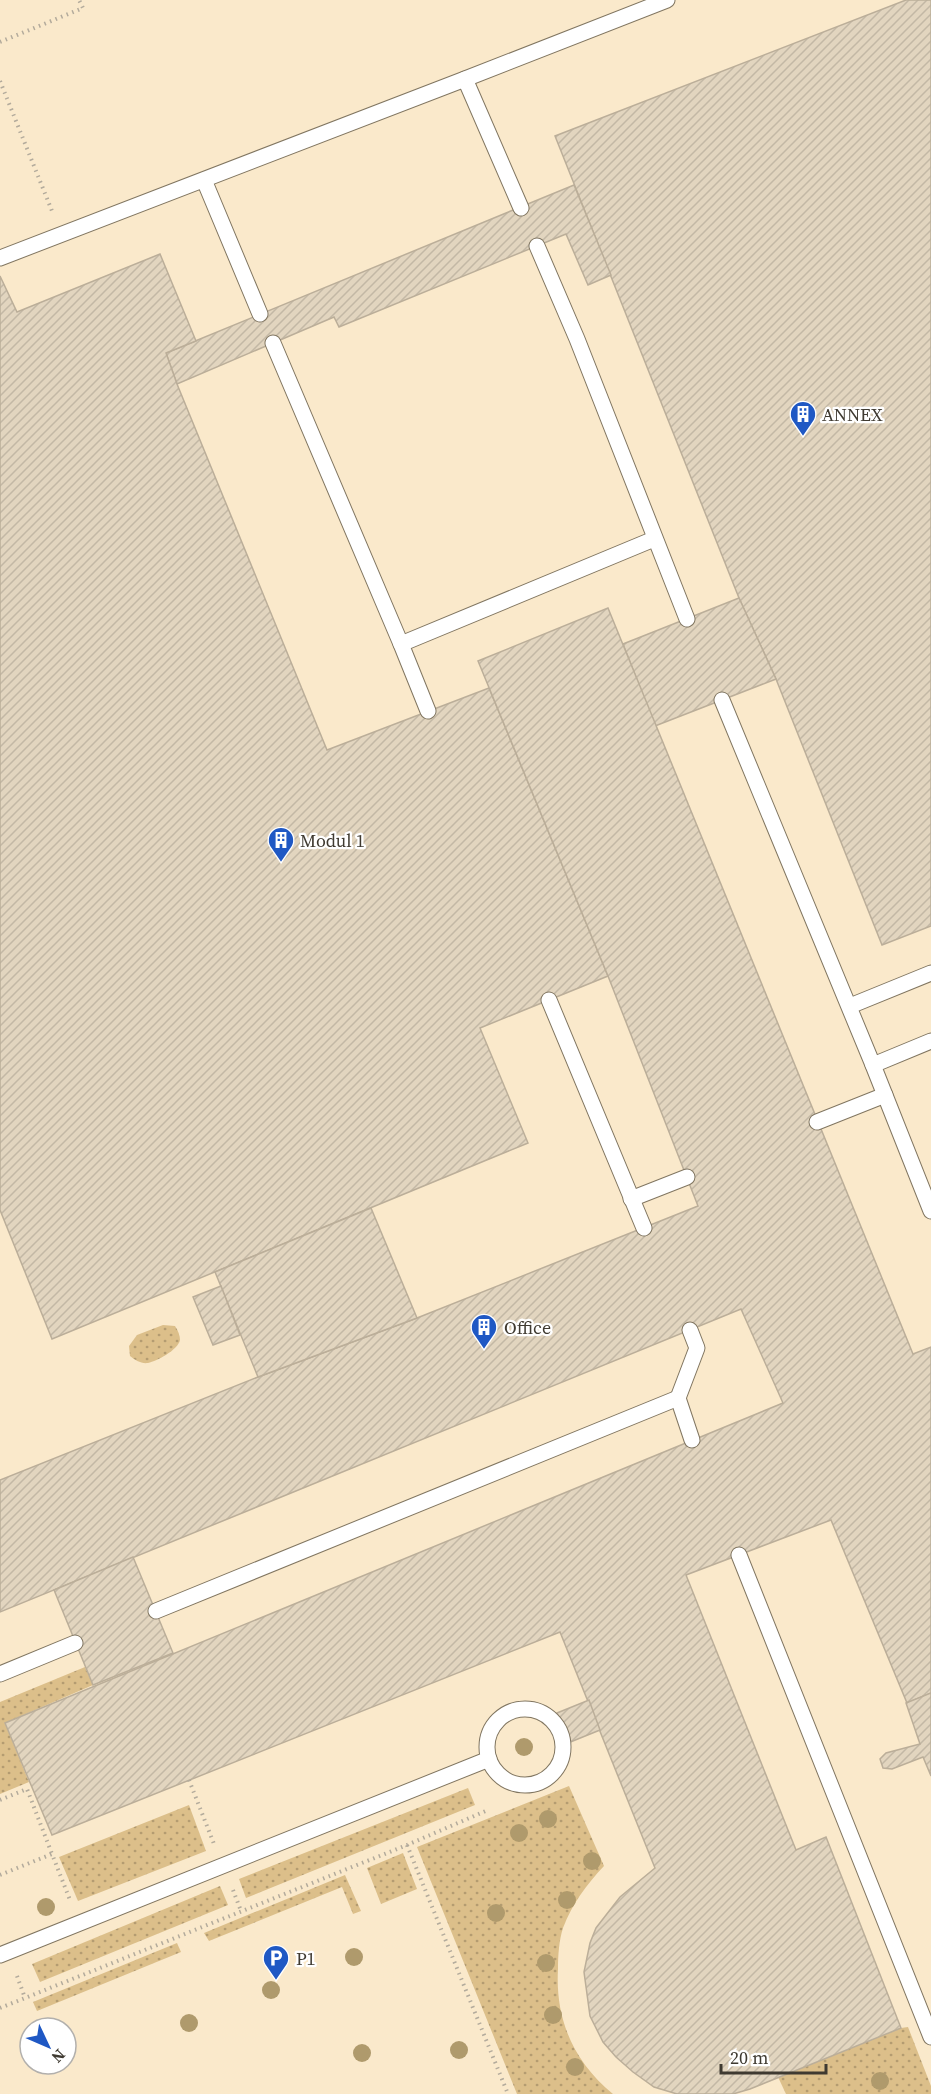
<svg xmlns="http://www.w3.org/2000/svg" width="931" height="2094" font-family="'Source Serif 4',serif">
<defs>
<pattern id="grass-dots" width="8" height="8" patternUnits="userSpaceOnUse" patternTransform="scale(1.5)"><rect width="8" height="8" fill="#dcbf8a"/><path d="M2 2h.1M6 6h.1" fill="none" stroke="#b49c71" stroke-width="1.8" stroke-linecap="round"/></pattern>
<pattern id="building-hatch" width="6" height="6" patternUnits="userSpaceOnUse" patternTransform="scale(1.5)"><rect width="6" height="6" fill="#e2d5bf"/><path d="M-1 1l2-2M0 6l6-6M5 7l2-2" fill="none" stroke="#c3b8a5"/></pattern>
</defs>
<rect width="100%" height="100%" fill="#fff4e2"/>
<path fill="#fae9cb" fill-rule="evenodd" d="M0 0H931V2094H0ZM30 2028H66V2064H30Z"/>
<g fill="url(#grass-dots)">
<path d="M163 1325 175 1326C178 1331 180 1335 180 1340 178 1350 157 1361 148 1363 141 1364 135 1360 130 1356L129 1346 137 1335Z"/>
<path d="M85 1667 93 1685 5 1723 29 1782 0 1794V1702Z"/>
<path d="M569 1786 604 1866C587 1884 572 1904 563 1928 559 1940 558 1956 558 1969 555 2020 574 2062 613 2094H517L417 1847Z"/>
<path d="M468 1788 475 1805 246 1898 239 1879Z"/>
<path d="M189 1805 206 1851 78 1901 59 1857Z"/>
<path d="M403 1853 417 1889 381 1904 367 1868Z"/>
<path d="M345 1875 361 1911 353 1914 342 1887 209 1941 204 1933Z"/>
<path d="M220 1886 228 1905 40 1982 32 1964Z"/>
<path d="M177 1943 181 1952 37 2011 33 2002Z"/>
<path d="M908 2027 931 2086V2094H786L778 2077 901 2028Z"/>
</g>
<g fill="url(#building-hatch)" stroke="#bbae99" stroke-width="1.5">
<path d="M906 0H931V926L882 945 776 679 739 598 555 136Z"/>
<path d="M574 185 611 275 588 285 566 234 339 327 334 317 177 384 166 353Z"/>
<path d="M160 254 196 341 166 353 177 384 327 750 489 688 608 976 480 1028 528 1143 52 1339 0 1210V276L17 312Z"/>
<path d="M739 598 776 679 655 726 623 644Z"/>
<path d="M608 608 913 1354 931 1347V1693L907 1703 831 1520 686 1575 796 1850 826 1837 901 2028 750 2089 733 2094H677L654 2087 633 2072 616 2057 603 2042 590 2016 584 1972 590 1943 596 1928 620 1897 655 1868 560 1632 52 1835 5 1723 783 1403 741 1309 0 1612V1480L258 1377 417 1318 698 1206 608 976 478 661Z"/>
<path d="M371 1208 417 1318 258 1377 215 1272Z"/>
<path d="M221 1286 240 1335 213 1345 193 1297Z"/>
<path d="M133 1557 173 1653 93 1685 54 1590Z"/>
<path d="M931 1693V1776L923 1757 892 1769 883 1768 880 1759 886 1753 920 1744 906 1703Z"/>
<path d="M589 1700 600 1730 568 1743 557 1713Z"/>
</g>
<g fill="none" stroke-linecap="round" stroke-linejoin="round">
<g stroke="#817661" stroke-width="17">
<g id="lane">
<path d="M465 79 667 0"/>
<path d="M204 180 260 314"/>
<path d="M537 246 577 339 687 619"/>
<path d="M0 258 465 79 521 208"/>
<path d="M273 343 401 644"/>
<path d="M722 700 873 1065"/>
<path d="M428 711 401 644 654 539"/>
<path d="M549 1000 644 1228"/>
<path d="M850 1006 931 973"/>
<path d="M931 1041 873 1065 931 1211"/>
<path d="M817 1122 885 1095"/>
<path d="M631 1199 687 1177"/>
<path d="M690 1330 697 1348 678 1398 692 1440"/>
<path d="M739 1555 931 2037"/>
<path d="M156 1611 678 1398"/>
<path d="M0 1674 75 1643"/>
<circle cx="525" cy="1747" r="38"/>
<path d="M0 1955 489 1759"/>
</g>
</g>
<g stroke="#b3ab9c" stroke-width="4" stroke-dasharray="1.5 4.5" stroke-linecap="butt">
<path d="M0 42 83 8 79 0"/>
<path d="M0 81 52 211"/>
<path d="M189 1780 214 1844"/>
<path d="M0 1800 27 1789 52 1854"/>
<path d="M407 1845 508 2094"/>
<path d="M0 1875 52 1854 70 1900"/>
<path d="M233 1890 241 1911"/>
<path d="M17 1976 25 1998"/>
<path d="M0 2008 407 1845 488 1810"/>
</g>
<use href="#lane" stroke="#fff" stroke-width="15"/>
</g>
<g fill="#af9a6c">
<circle cx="524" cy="1747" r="9"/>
<circle cx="548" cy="1819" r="9"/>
<circle cx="519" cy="1833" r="9"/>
<circle cx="592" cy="1861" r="9"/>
<circle cx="567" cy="1900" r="9"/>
<circle cx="46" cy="1907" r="9"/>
<circle cx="496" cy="1913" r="9"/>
<circle cx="354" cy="1957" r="9"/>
<circle cx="546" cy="1963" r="9"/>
<circle cx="271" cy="1990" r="9"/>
<circle cx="553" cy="2015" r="9"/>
<circle cx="189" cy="2023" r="9"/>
<circle cx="459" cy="2050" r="9"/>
<circle cx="362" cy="2053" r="9"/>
<circle cx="575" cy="2067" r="9"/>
<circle cx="880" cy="2081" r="9"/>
</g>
<defs>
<g id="building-pin" transform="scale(1.35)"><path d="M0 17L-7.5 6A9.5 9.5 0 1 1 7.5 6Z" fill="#1f58c4" stroke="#fff"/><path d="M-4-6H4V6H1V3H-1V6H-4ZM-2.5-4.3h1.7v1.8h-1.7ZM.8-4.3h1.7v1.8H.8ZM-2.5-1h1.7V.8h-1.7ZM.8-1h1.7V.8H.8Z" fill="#fff"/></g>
<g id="parking-pin" transform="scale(1.35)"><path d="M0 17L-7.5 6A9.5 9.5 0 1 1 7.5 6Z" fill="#1f58c4" stroke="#fff"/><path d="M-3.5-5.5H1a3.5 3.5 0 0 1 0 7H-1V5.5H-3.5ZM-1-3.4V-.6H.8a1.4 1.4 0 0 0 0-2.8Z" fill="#fff"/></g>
</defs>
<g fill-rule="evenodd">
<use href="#building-pin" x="803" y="414"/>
<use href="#building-pin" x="281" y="840"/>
<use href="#building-pin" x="484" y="1327"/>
<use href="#parking-pin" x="276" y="1958"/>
</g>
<g text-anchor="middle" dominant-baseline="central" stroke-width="4.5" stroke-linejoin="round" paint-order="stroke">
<g font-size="18" fill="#3f3a31" stroke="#fff" text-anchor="start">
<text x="822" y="414">ANNEX</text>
<text x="300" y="840">Modul 1</text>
<text x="504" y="1327">Office</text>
<text x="296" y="1958">P1</text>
</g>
</g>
<g transform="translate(48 2046) rotate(134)"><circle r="28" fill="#ffffff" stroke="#b2b0ad" stroke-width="1.5"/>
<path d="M0-4.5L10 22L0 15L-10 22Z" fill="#1f58c4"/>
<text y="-9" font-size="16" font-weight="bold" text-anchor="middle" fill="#3f3a31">N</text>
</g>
<path d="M721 2064v9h105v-9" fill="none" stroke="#3f3a31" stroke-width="3"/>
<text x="730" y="2064" font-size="18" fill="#3f3a31" stroke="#ffffff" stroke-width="4.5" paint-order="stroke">20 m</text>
</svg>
